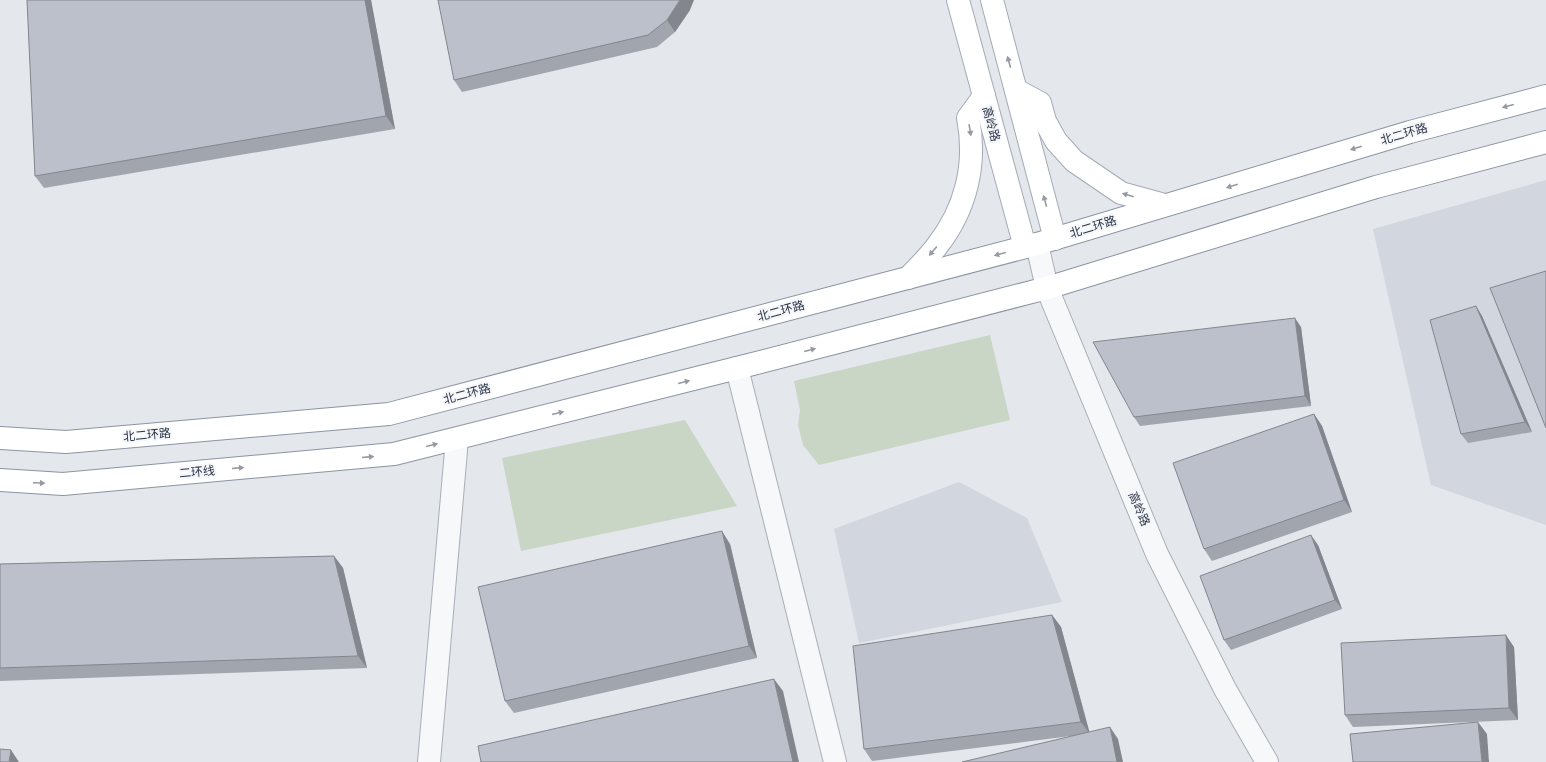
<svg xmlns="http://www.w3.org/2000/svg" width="1546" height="762" font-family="'Roboto Condensed','Noto Sans SC',sans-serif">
<rect width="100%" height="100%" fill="#e4e7ec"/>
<g fill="#d2d6de">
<path d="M1546 180V525L1431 485 1373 229Z"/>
<path d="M959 482 1027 518 1062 602 859 643 834 529Z"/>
</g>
<g fill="#c9d6c5">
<path d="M990 335 1010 420 819 465 803 445 798 425 800 410 794 381Z"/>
<path d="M685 420 737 506 521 551 502 458Z"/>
</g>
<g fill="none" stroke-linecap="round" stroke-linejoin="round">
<g stroke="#a9aeb7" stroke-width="24">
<g id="street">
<path d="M1037 244 1047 288 1157 554 1225 689 1267 762"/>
<path d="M737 368 835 762"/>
<path d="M429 762 457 439"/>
</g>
</g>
<g stroke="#a3abb8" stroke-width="24">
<g id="primary">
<path d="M958 0 1025 247"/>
<path d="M992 0 1055 239"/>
<path d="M1016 90 1040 103 1045 121 1056 141 1074 161 1121 193 1165 205"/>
<path d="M908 278C918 268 928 258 937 246 966 209 977 164 968 118L984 96"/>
</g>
</g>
<g stroke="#8b94a3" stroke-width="24">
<g id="highway">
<path d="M0 438 66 442 389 414 1037 244 1410 132 1546 96"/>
<path d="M0 480 63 484 394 454 737 368 1047 288 1376 187 1546 142"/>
</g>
</g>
<use href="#street" stroke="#f7f8fa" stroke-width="22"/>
<use href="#primary" stroke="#fff" stroke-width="22"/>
<use href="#highway" stroke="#fff" stroke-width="22"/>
</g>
<g fill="#a1a5ae">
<path d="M27 0H371L395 129 44 188 35 176Z"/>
<path d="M690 10 675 32 657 47 462 92 454 80Z"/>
<path d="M1476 306 1482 316 1532 432 1468 443 1461 434Z"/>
<path d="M1301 327 1311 406 1140 426 1134 417Z"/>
<path d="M1314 414 1322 426 1352 512 1212 561 1204 549Z"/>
<path d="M730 544 757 658 514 713 505 701Z"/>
<path d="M1318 545 1342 609 1231 650 1224 640Z"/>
<path d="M334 556 343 568 367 668 0 681V564Z"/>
<path d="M1052 615 1061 627 1089 732 1118 739 1071 736 872 761 864 749Z"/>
<path d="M1514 647 1518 720 1353 727 1345 715Z"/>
</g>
<g fill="#83868d">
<path d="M365 0H371L395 129 386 116Z"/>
<path d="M680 0H694L690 10 675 32 667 20Z"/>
<path d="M1476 306 1482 316 1532 432 1525 422Z"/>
<path d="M1295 318 1301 327 1311 406 1305 396Z"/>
<path d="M1314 414 1322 426 1352 512 1344 500Z"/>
<path d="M722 531 730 544 757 658 749 646Z"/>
<path d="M1311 535 1318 545 1342 609 1335 600Z"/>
<path d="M334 556 343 568 367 668 358 656Z"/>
<path d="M1052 615 1061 627 1090 734 1081 722Z"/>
<path d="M1506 635 1514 647 1518 720 1509 708Z"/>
<path d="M774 679 783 691 799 762H793Z"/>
<path d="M1478 722 1487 734 1489 762H1482Z"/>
<path d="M1110 727 1118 739 1123 762H1117Z"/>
<path d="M11 750 19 762H9Z"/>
</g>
<g fill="#bbc0ca" stroke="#83868d">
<path d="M27 0H365L386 116 35 176Z"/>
<path d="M438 0H680L667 20 648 35 454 80Z"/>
<path d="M1546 271V428L1490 288Z"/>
<path d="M1476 306 1525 422 1461 434 1430 320Z"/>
<path d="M1295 318 1305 396 1134 417 1093 342Z"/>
<path d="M1314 414 1344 500 1204 549 1173 463Z"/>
<path d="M722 531 749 646 505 701 478 587Z"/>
<path d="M1311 535 1335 600 1224 640 1200 576Z"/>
<path d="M334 556 358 656 0 668V564Z"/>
<path d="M1052 615 1081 722 864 749 853 646Z"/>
<path d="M1506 635 1509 708 1345 715 1341 643Z"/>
<path d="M774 679 793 762H481L478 746Z"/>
<path d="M1478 722 1482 762H1353L1350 734Z"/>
<path d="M1110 727 1117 762H962Z"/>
<path d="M0 749 11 750 9 762H0Z"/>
</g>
<defs><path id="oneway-solid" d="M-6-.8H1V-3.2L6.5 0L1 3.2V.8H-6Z"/></defs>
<g fill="#959aa2">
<use href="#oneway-solid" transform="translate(1009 62) rotate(-105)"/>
<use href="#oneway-solid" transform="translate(1508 106) rotate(165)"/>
<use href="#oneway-solid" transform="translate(970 130) rotate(81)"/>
<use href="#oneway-solid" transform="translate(1356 148) rotate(163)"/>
<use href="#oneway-solid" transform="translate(1232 186) rotate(163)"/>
<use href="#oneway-solid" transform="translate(1128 195) rotate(-164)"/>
<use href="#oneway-solid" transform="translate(1045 201) rotate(-105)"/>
<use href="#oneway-solid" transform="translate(933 251) rotate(130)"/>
<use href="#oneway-solid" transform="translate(1000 254) rotate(165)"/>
<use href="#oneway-solid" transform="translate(810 350) rotate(-15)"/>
<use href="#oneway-solid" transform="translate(684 382) rotate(-14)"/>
<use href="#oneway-solid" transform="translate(558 413) rotate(-14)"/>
<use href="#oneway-solid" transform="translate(432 445) rotate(-14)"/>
<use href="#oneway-solid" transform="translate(368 457) rotate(-5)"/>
<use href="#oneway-solid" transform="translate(238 468) rotate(-5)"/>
<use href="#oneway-solid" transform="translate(39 483) rotate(3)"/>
</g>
<g text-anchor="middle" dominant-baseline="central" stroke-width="4" stroke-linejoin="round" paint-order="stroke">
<g font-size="12" fill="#2b3445" stroke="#f4f6f9">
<text transform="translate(991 124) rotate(75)">高岭路</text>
<text transform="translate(1404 134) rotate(-16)">北二环路</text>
<text transform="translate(1093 227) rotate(-17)">北二环路</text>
<text transform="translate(781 311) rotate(-15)">北二环路</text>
<text transform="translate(467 394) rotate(-15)">北二环路</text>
<text transform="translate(147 435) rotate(-5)">北二环路</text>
<text transform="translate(197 472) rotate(-5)">二环线</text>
<text transform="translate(1139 509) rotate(67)">高岭路</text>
</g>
</g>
</svg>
